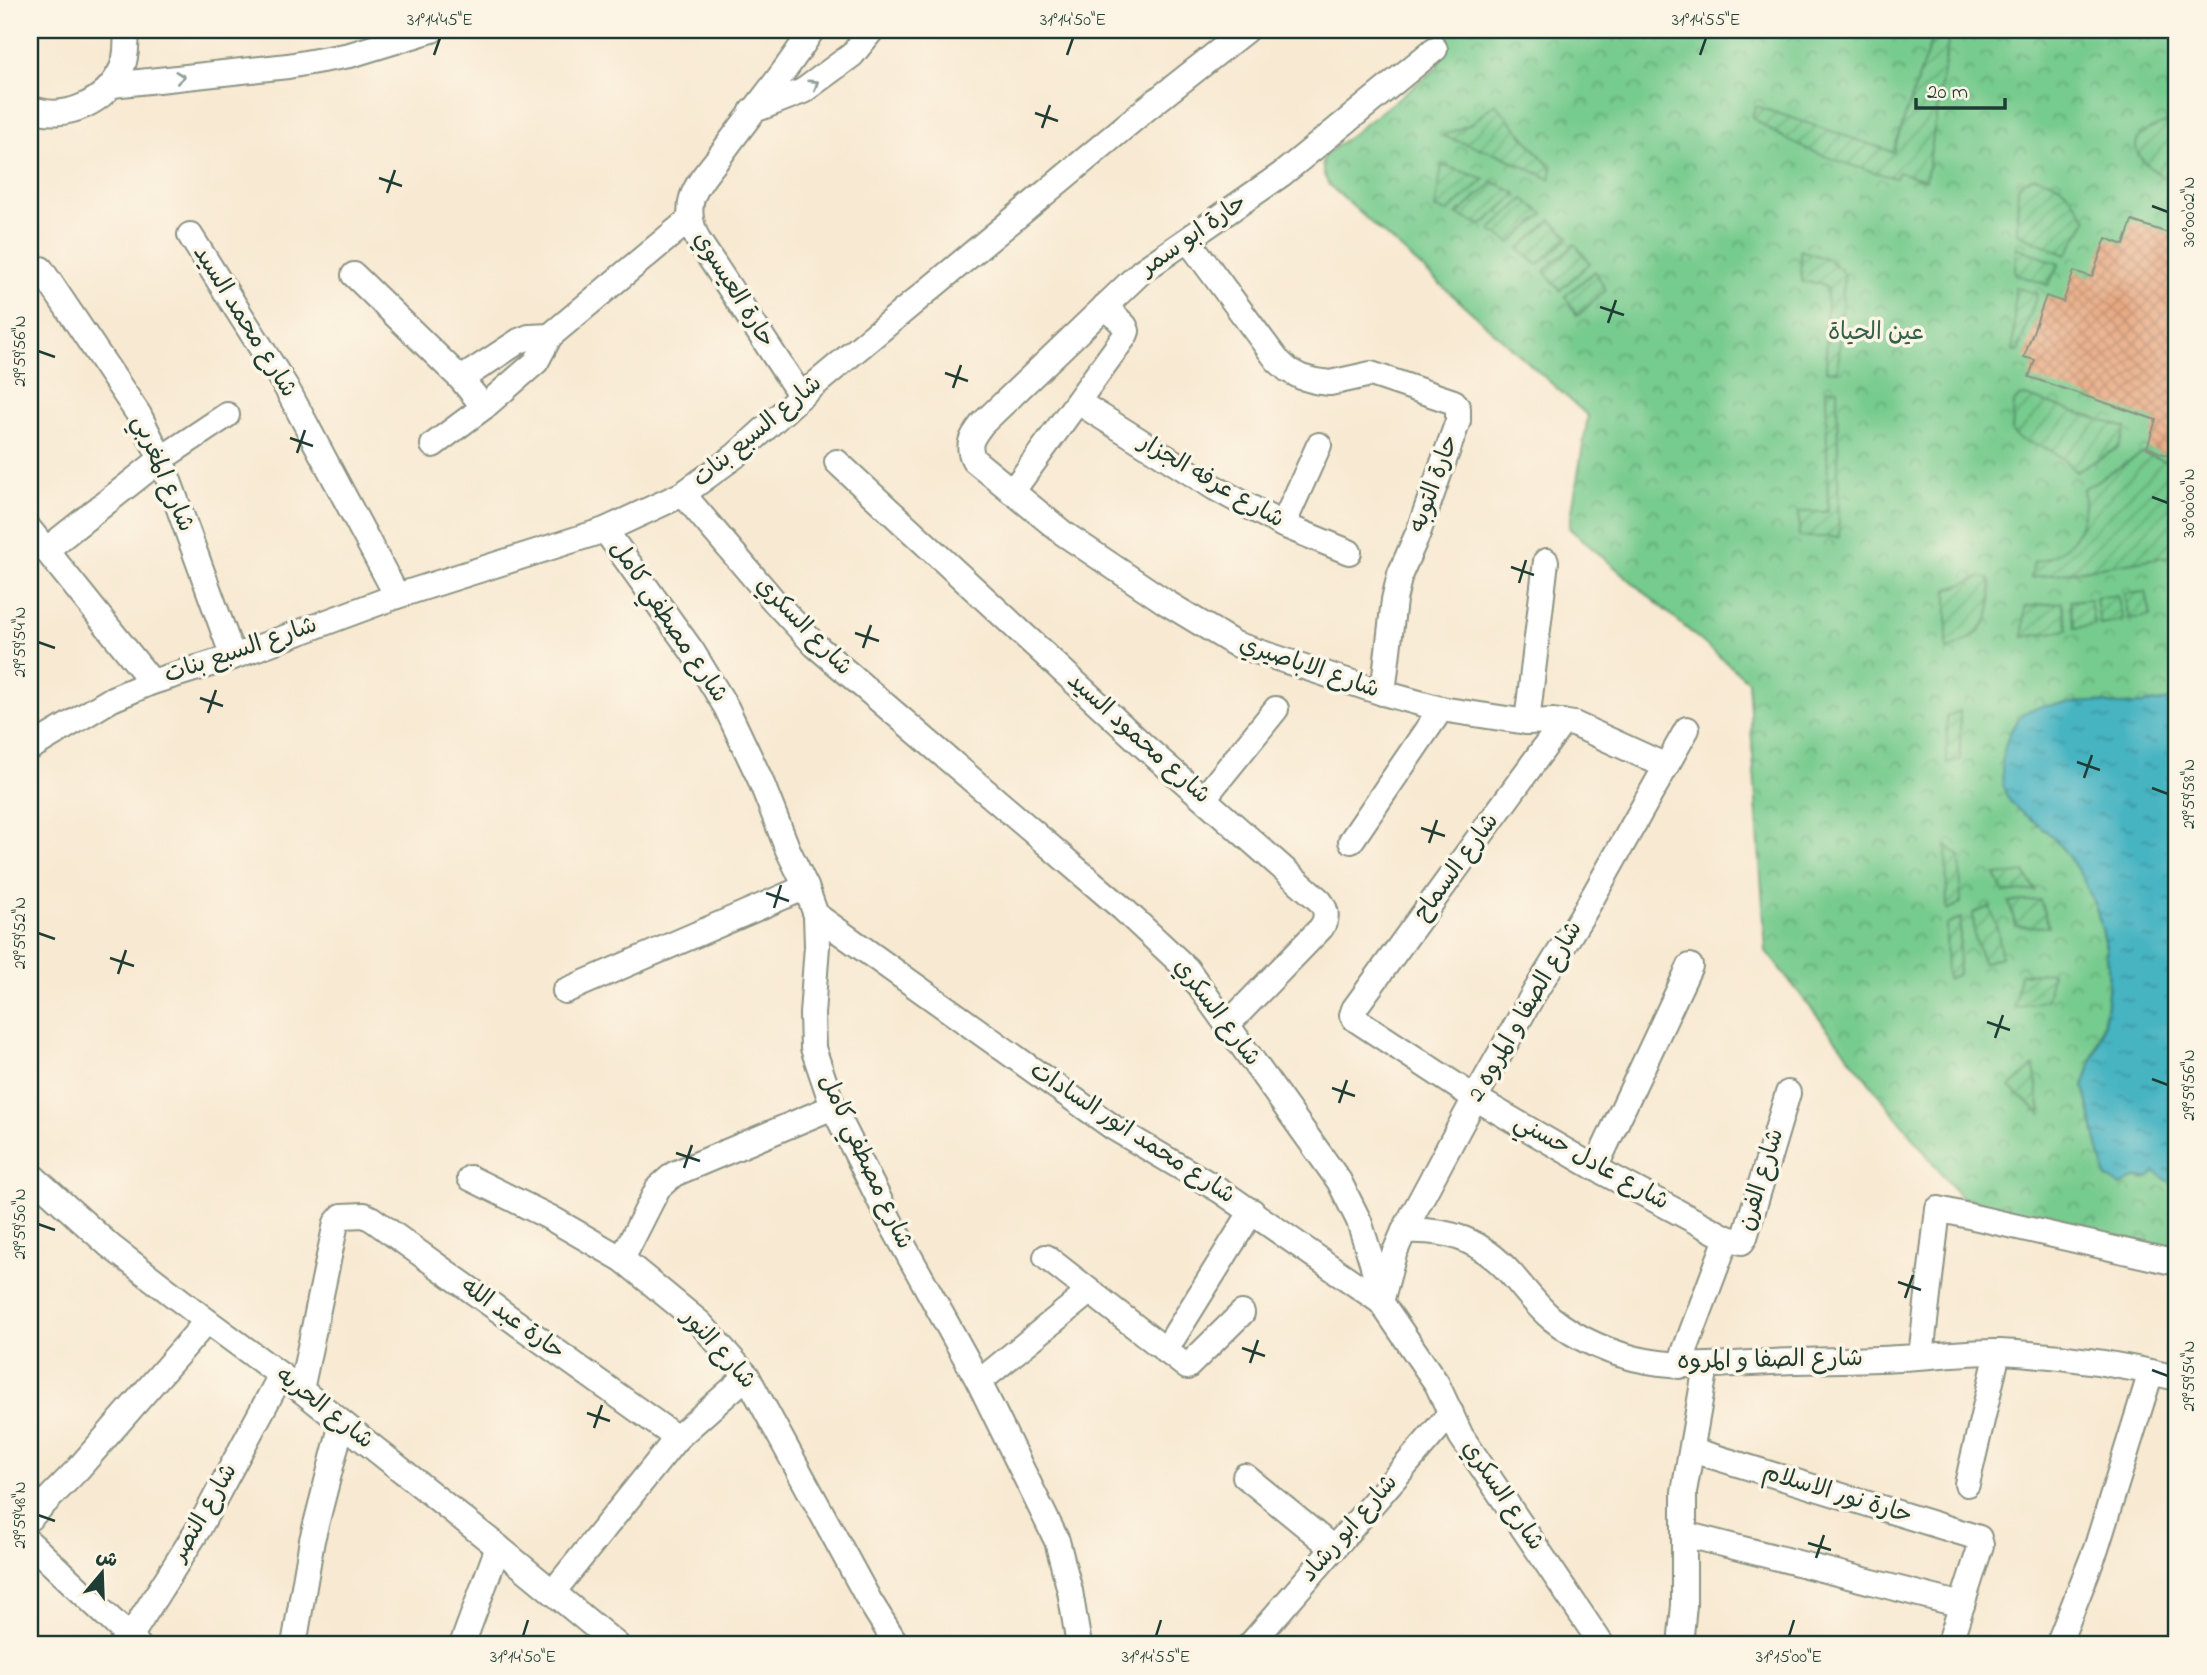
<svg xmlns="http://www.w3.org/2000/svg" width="2207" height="1675" font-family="'Indie Flower','Playpen Sans Arabic',sans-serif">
<defs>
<pattern id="park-crowns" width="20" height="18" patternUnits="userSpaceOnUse" patternTransform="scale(1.75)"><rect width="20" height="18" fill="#76cb8e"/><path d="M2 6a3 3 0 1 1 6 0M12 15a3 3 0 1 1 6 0" fill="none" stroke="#60a675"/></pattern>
<pattern id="garden-furrows" width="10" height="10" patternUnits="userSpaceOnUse" patternTransform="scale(1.75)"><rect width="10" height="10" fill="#76cb8e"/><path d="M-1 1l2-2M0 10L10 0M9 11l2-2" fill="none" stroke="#60a675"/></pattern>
<pattern id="water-ripples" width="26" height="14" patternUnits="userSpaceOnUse" patternTransform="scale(1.75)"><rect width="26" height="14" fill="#46b4c2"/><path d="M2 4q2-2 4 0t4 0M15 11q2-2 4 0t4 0" fill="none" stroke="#3a949e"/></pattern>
<pattern id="building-cross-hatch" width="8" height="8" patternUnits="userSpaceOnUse" patternTransform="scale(1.75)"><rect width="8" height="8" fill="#e7a780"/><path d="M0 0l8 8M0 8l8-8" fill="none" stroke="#bb896a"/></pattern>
</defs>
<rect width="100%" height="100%" fill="#fcf5e5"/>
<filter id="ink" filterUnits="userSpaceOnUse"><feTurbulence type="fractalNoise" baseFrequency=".0143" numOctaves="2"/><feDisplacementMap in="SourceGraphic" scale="14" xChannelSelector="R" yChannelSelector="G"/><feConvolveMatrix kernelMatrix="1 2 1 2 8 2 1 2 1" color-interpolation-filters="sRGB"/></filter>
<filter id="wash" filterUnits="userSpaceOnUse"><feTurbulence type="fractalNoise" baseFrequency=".00686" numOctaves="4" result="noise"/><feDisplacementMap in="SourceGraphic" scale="28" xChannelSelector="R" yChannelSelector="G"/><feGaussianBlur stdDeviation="1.57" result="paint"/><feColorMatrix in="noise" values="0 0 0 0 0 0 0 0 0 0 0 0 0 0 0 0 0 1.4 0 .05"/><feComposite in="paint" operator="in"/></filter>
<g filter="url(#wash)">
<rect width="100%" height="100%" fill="#f8e9d2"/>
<path fill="url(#park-crowns)" stroke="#4a8461" stroke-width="2" d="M1447 30H2177V699L2141 704 2120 705 2094 702 2040 707 2029 711 2016 808C2030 818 2046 829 2058 842 2096 887 2115 950 2106 1008 2103 1036 2089 1059 2084 1086L2104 1171 2131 1180 2137 1178 2144 1180 2155 1172H2158L2177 1187V1253L1960 1197 1766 951 1748 681 1569 528 1588 416 1329 185C1323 175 1321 167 1324 156L1437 68Z"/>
<g fill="url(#garden-furrows)" stroke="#4a8461" stroke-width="2">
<path d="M1935 30H1950L1926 180 1898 172 1896 178C1846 165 1793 149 1752 117L1756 106 1893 152Z"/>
<path d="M1495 103 1552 169 1550 179 1500 155 1442 136 1471 124Z"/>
<path d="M2177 119V184C2162 177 2117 151 2145 132 2154 126 2167 123 2177 119Z"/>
<path d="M1442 165 1485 179 1448 212 1435 209Z"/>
<path d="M2034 177C2065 181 2071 196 2087 220L2066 255 2017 233 2018 187 2021 182Z"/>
<path d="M1494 182 1517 194 1482 225 1457 215Z"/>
<path d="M1524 199 1544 214 1511 243 1490 230Z"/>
<path d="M1551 220 1569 237 1538 265 1519 249Z"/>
<path d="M1575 244 1590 263 1560 290 1544 271Z"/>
<path d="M2016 247 2059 264 2048 285 2015 274Z"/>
<path d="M1800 250C1816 256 1836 259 1844 275L1838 371 1826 370 1827 289 1821 283 1802 282Z"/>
<path d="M1595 271 1606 290 1577 316 1565 296Z"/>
<path d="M2015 287 2037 294 2018 352 2013 351Z"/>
<path d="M1826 389H1837L1839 537H1799V512H1828Z"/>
<path d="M2025 396 2126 428 2118 448 2076 472C2068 463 2059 455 2048 449 2036 443 2018 443 2012 431L2014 403 2019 397Z"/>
<path d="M2143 453 2172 463 2177 497V555L2031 578 2034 562C2072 554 2088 527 2083 489Z"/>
<path d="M1982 577 1988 578C1993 584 1991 591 1991 599 1991 630 1972 639 1947 650V590Z"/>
<path d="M2146 592 2151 616 2129 619 2124 594Z"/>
<path d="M2117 595 2123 620 2100 624 2096 598Z"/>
<path d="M2090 599 2094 625 2075 628 2070 601Z"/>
<path d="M2062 602 2068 630 2023 637 2025 607Z"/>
<path d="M1960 711V760L1947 763V716Z"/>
<path d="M1946 845 1960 857 1961 903 1947 910Z"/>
<path d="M2024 873 2035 890 2004 893 1995 875Z"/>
<path d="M2040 900 2049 927 2016 926 2009 902Z"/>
<path d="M1990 907 1998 931 2001 957 1983 963 1975 939 1973 913Z"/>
<path d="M1961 918 1958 974 1947 979 1946 925Z"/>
<path d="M2052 972 2047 1000 2014 1008 2020 974Z"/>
<path d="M2034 1066 2041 1114 2010 1087Z"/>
</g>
<path fill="url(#water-ripples)" stroke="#32787b" stroke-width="2" d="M2177 699V1187L2155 1172 2149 1178H2137L2120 1186 2107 1178 2104 1171 2084 1086C2088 1068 2096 1053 2101 1035 2111 1000 2111 960 2101 925 2092 890 2072 855 2045 830 2034 820 2018 813 2009 800 1994 777 2004 722 2030 710 2045 704 2077 702 2093 702 2102 702 2111 705 2119 705 2139 706 2158 702 2177 699Z"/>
<g id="blocks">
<path fill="url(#building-cross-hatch)" d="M2132 221 2177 236V459L2147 448 2156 420 2029 377 2035 360 2024 357 2046 296 2063 302 2074 271 2092 277 2106 238 2124 245Z"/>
</g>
</g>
<g filter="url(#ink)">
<use href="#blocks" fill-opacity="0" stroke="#8c9383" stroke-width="2"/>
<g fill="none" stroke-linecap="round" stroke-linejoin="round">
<g stroke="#8c9383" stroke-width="28">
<g id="minor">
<path d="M1435 49 1282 174 1142 271 982 424C972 437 966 445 974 460L1063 533 1167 603 1235 644 1383 693 1441 709 1527 722 1553 721 1574 724 1666 766"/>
<path d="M112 85 288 66 350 55 432 30"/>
<path d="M30 108C65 122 107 102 122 68 127 56 127 43 126 30"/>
<path d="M752 111 803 91 852 55 872 30"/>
<path d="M190 235 286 387 397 596"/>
<path d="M1188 240 1277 360 1288 370 1301 377 1315 381 1330 383 1371 374 1454 402 1458 408V421L1418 533 1400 574 1394 600 1383 693"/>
<path d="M41 269 139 415 161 459 233 657"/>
<path d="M354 275 461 379 484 407"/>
<path d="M461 379 519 341 529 337 550 336"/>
<path d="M801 396 698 240C691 226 688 213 692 198 697 182 712 167 722 153 751 112 786 73 812 30"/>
<path d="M1078 402 1215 488 1283 525 1349 552"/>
<path d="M433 445 484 407 536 362 550 336 690 219"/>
<path d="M837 462 1145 747 1320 901C1327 910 1328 918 1321 928L1227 1025"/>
<path d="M1012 492 1125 336 1127 331 1125 326 1105 306"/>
<path d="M683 494 774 601 815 645 1123 909 1187 969 1339 1181 1359 1221 1372 1262 1381 1302 1437 1384 1461 1436 1602 1645"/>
<path d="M1283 525 1319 445"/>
<path d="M30 530 152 682"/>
<path d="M605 530 692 651 726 707 760 779 788 850 806 887 816 915 817 946 812 1014 813 1048 833 1107 891 1223 979 1382 1057 1541 1070 1591 1079 1645"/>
<path d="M46 550 161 459 227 415"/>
<path d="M1527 722 1546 561"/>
<path d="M1563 722 1354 1009 1352 1015 1355 1019 1475 1098 1595 1168 1727 1238"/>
<path d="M30 748 112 699 152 682 233 657 397 596 605 530 683 494 735 456 801 396 1146 109 1246 30"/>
<path d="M1204 798 1276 709"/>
<path d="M1351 841 1441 709"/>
<path d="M816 915 1114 1128 1221 1191 1381 1302 1394 1254 1404 1231 1475 1098 1533 995 1586 909 1687 729"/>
<path d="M565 991 806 887"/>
<path d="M1595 1168 1690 966"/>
<path d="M30 1174 110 1246 207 1321 301 1390 498 1547 617 1645"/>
<path d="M470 1178 549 1217 622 1259 700 1323 747 1376 869 1600 897 1645"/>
<path d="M1404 1231C1450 1229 1481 1240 1512 1275 1525 1290 1536 1305 1551 1318 1577 1339 1613 1355 1647 1361 1696 1370 1745 1362 1794 1361 1829 1360 1865 1360 1900 1358 1933 1357 1966 1351 2000 1352 2059 1355 2120 1364 2177 1378"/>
<path d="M1046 1257 1187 1367 1242 1313"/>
<path d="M622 1259 658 1188 674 1174 833 1107"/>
<path d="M1165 1351 1252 1211"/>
<path d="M1921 1356 1938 1209 2177 1263"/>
<path d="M1679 1366 1727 1238 1742 1242 1745 1237 1788 1093"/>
<path d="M979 1382 1089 1292"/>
<path d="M301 1390 336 1223 342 1216 364 1215 372 1219 677 1438"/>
<path d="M1692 1450 1979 1538 1981 1545 1949 1645"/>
<path d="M1245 1476 1333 1548"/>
<path d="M1967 1484 1998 1352"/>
<path d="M30 1518 78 1469 207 1321"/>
<path d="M1684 1534 1962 1605"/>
<path d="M30 1543 138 1645"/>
<path d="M553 1592 677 1438 747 1376"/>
<path d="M121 1645 130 1637 199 1528 281 1375"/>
<path d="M294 1645 312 1540 342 1423"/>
<path d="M462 1645 498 1547"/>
<path d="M1250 1645 1451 1413"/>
<path d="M1680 1645 1684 1605V1492L1706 1366"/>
<path d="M2058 1645 2096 1549 2151 1372"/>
</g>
</g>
<use href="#minor" stroke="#fff" stroke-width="24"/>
</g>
<defs><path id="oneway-chevron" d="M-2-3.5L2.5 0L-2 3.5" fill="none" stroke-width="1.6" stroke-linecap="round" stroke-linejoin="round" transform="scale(1.75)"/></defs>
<g stroke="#8f9e9a">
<use href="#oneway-chevron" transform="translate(180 77) rotate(-7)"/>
<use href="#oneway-chevron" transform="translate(814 84) rotate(-34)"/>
</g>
</g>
<path fill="none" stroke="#1f3d34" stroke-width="2.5" d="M434 55 440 38M1067 55 1073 38M1700 55 1706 38M1035 113 1058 121M1042 128 1050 105M379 178 402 186M387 193 395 170M2152 206 2168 212M1600 307 1624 315M1608 323 1616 300M38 351 55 357M945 373 968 381M953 388 961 365M290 438 313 446M297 453 305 430M2152 497 2168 503M1511 567 1534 575M1519 583 1526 560M855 633 879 641M38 642 55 648M863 648 871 625M200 698 223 706M208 713 216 690M2077 762 2100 770M2084 778 2092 755M2152 788 2168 794M1421 828 1445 836M1429 843 1437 820M766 893 789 901M774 908 781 885M38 933 55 939M110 958 134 966M118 974 126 950M1987 1022 2010 1030M1995 1038 2003 1015M2152 1079 2168 1085M1332 1088 1355 1096M1339 1103 1347 1080M676 1153 700 1161M684 1168 692 1145M38 1224 55 1230M1898 1282 1921 1290M1905 1298 1913 1275M1242 1348 1265 1356M1250 1363 1258 1340M2152 1370 2168 1376M587 1413 610 1421M594 1428 602 1405M38 1515 55 1521M1808 1543 1831 1550M1816 1558 1824 1535M523 1636 528 1620M1156 1636 1161 1620M1789 1636 1794 1620"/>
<g text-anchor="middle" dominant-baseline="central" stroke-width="7" stroke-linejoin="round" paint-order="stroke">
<g font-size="24" fill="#1f3d34" stroke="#fcf5e5">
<text transform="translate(1194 236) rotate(-35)">حارة ابو سمر</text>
<text transform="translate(733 290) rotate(58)">حارة العيسوي</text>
<text transform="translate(244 322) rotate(58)">شارع محمد السيد</text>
<text transform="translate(758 432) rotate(-40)">شارع السبع بنات</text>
<text transform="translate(162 474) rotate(67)">شارع المغربي</text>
<text transform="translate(1211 482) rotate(30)">شارع عرفه الجزار</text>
<text transform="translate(1435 484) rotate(-70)">حارة التوبه</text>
<text transform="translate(668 622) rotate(56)">شارع مصطفي كامل</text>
<text transform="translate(803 627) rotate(46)">شارع السكري</text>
<text transform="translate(241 651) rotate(-19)">شارع السبع بنات</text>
<text transform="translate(1309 668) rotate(19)">شارع الاباصيري</text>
<text transform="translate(1138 739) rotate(42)">شارع محمود السيد</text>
<text transform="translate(1457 868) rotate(-54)">شارع السماح</text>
<text transform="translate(1526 1012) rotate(-60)">شارع الصفا و المروه 2</text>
<text transform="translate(1216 1013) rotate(53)">شارع السكري</text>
<text transform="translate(1132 1134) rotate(33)">شارع محمد انور السادات</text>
<text transform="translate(865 1162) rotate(65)">شارع مصطفي كامل</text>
<text transform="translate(1591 1163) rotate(29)">شارع عادل حسني</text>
<text transform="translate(1762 1180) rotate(-73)">شارع الفرن</text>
<text transform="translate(512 1320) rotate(36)">حارة عبد الله</text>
<text transform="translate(718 1350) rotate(48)">شارع النور</text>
<text transform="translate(1770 1361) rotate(-1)">شارع الصفا و المروه</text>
<text transform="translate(324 1409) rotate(38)">شارع الحريه</text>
<text transform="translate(1837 1495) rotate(17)">حارة نور الاسلام</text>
<text transform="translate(1502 1496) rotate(56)">شارع السكري</text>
<text transform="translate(205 1513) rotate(-60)">شارع النصر</text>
<text transform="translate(1350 1529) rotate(-49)">شارع ابو رشاد</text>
</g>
<g font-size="24" fill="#35604a" stroke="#fcf5e5">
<text x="1876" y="333">عين الحياة</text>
</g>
</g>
<rect width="2207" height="1675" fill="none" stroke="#fcf5e5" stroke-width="77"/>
<g transform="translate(102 1573) rotate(19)" stroke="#fcf5e5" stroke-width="5" paint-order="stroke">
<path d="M0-5L12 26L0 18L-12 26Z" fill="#1f3d34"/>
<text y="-10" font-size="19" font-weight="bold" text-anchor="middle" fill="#1f3d34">ش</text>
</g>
<path d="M1916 98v10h89v-10" fill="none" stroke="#1f3d34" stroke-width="3.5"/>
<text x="1927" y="98" font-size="21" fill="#1f3d34" stroke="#fcf5e5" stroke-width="5" paint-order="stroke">20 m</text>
<rect x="38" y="38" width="2130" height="1598" fill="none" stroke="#1f3d34" stroke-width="2.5"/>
<g font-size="18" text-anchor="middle" fill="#1f3d34">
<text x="440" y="25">31°14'45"E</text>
<text x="1073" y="25">31°14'50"E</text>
<text x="1706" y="25">31°14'55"E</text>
<text transform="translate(2188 212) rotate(-90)" y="6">30°00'02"N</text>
<text transform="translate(19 351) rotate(-90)" y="6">29°59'56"N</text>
<text transform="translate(2188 503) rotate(-90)" y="6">30°00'00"N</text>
<text transform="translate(19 642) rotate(-90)" y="6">29°59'54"N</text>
<text transform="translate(2188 794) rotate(-90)" y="6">29°59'58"N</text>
<text transform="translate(19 933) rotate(-90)" y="6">29°59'52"N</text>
<text transform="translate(2188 1085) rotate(-90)" y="6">29°59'56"N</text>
<text transform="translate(19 1224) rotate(-90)" y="6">29°59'50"N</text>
<text transform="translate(2188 1376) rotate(-90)" y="6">29°59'54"N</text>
<text transform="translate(19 1515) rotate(-90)" y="6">29°59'48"N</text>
<text x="523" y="1662">31°14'50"E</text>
<text x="1156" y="1662">31°14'55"E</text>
<text x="1789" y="1662">31°15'00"E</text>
</g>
</svg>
